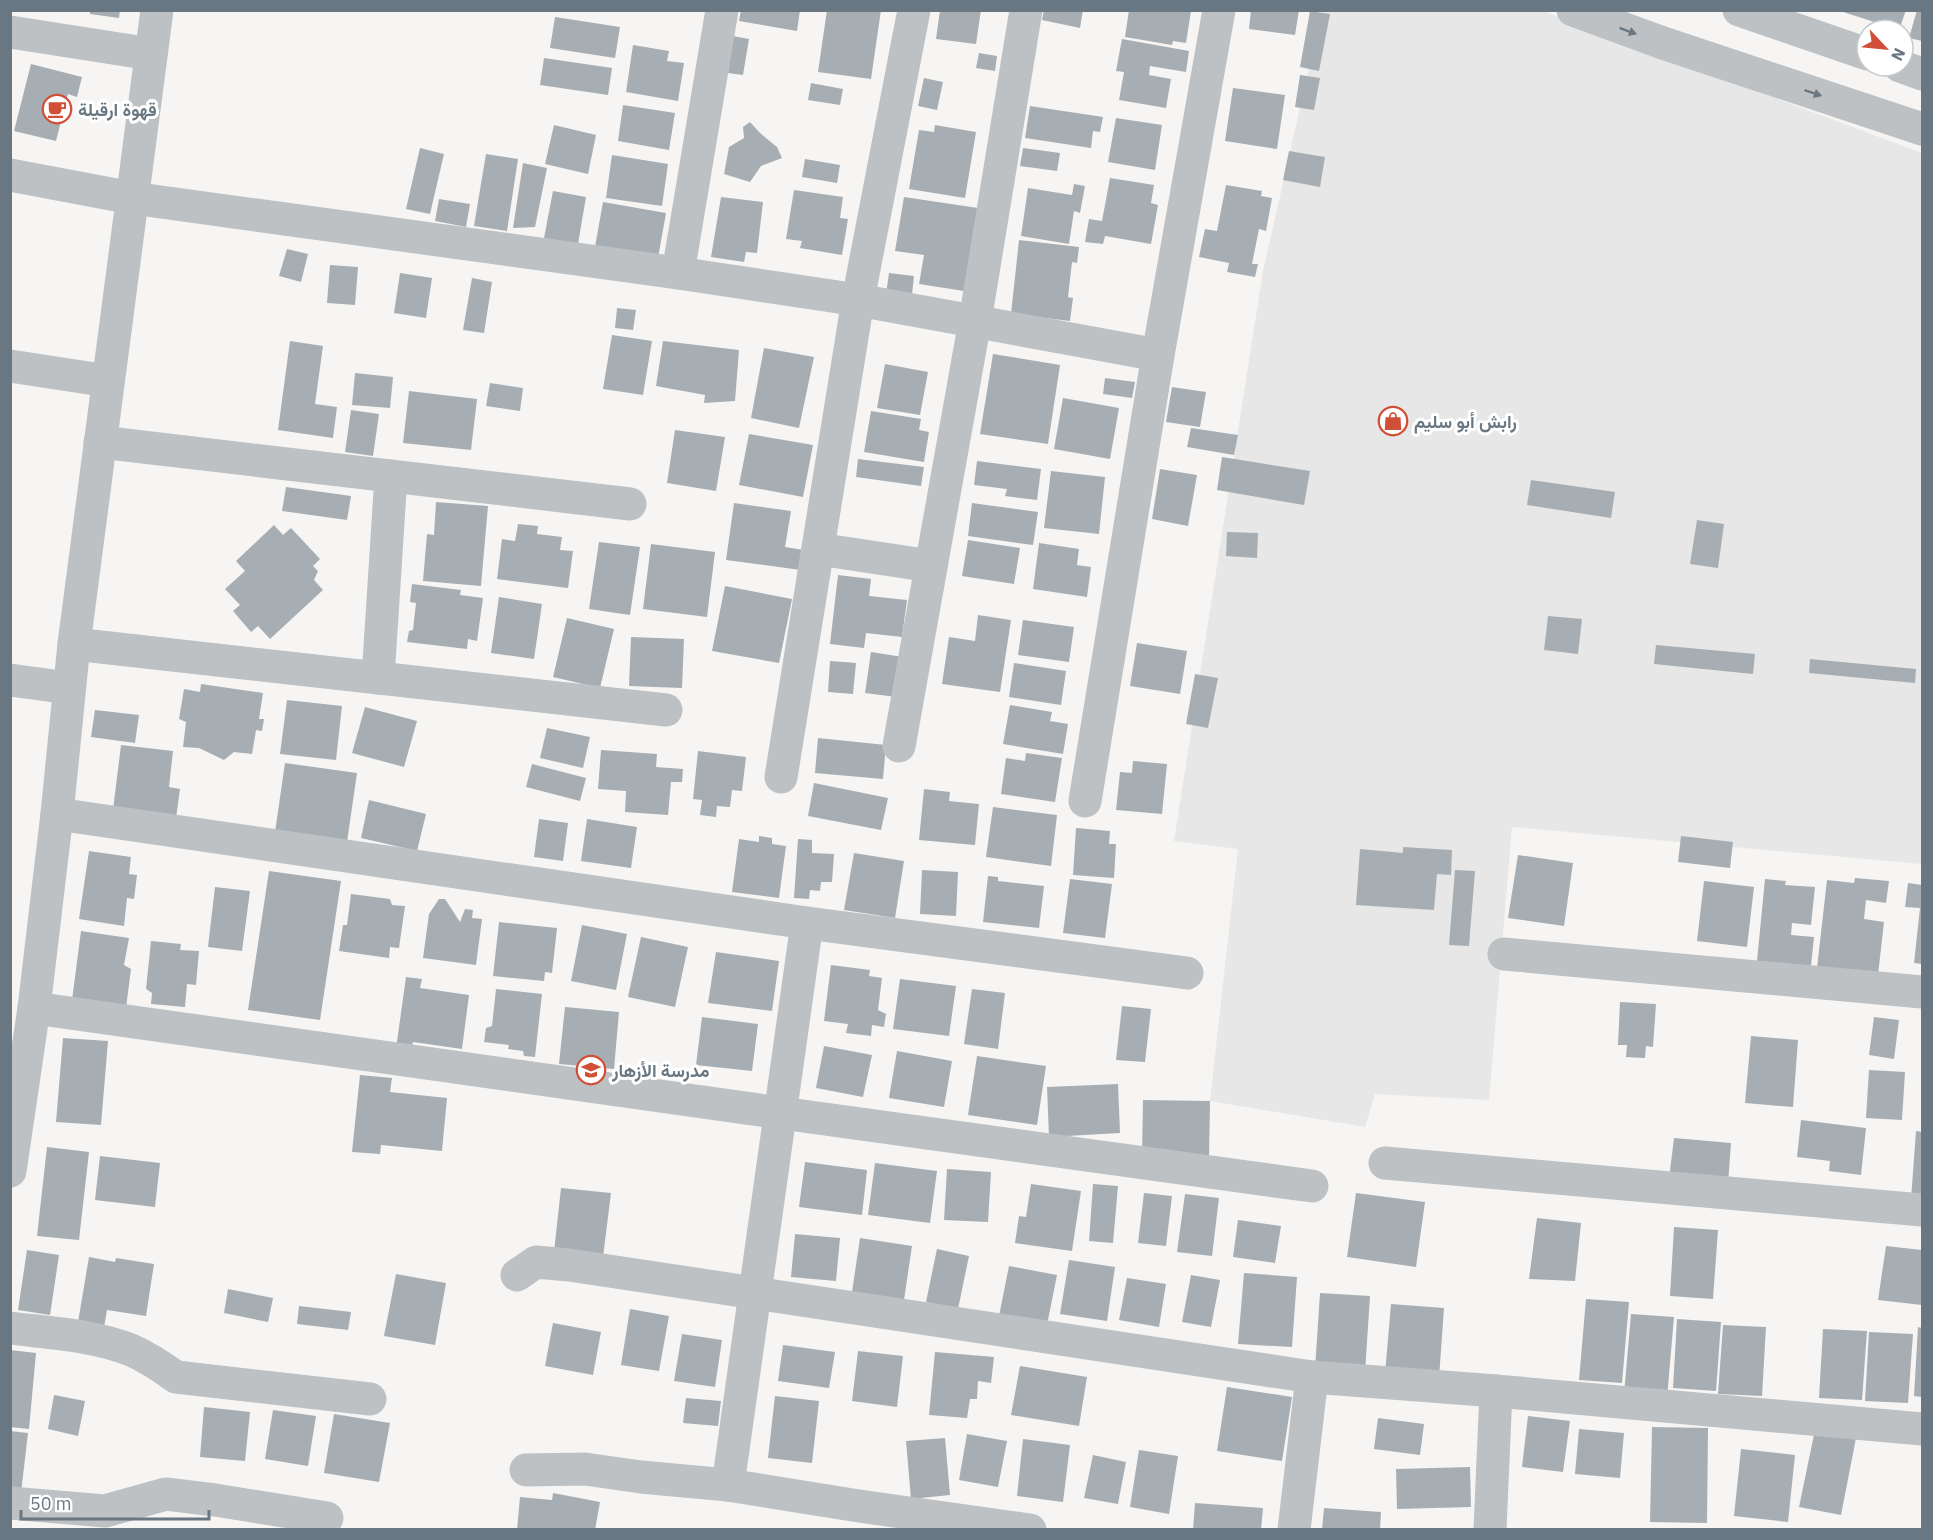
<svg xmlns="http://www.w3.org/2000/svg" width="1933" height="1540" font-family="'IBM Plex Sans',Vazirmatn,sans-serif">
<rect width="100%" height="100%" fill="#f6f5f3"/>
<path fill="#e6e7e6" d="M1322 11H1543L1922 153V864L1512 827 1489 1100 1375 1094 1365 1127 1210 1101 1238 849 1174 841 1263 271Z"/>
<g fill="#a7aeb3">
<path d="M90 10H120L119 18 90 14Z"/>
<path d="M741 10H800L797 31 739 21Z"/>
<path d="M827 10H881L871 79 818 72Z"/>
<path d="M940 10H981L976 44 936 39Z"/>
<path d="M1044 10H1083L1080 28 1042 20Z"/>
<path d="M1129 10 1191 11 1186 43 1173 41 1172 45 1125 37Z"/>
<path d="M1251 10H1299L1295 35 1249 29Z"/>
<path d="M1837 10H1906L1899 30Z"/>
<path d="M1917 10H1922V41L1909 38Z"/>
<path d="M1310 11 1330 14 1319 71 1300 67Z"/>
<path d="M555 17 620 27 615 58 550 48Z"/>
<path d="M733 36 749 39 743 75 728 73Z"/>
<path d="M1122 39 1189 51 1186 72 1150 66 1149 75 1171 79 1166 108 1119 100 1124 72 1116 71Z"/>
<path d="M633 45 669 51 667 61 684 63 678 101 626 92Z"/>
<path d="M979 53 997 56 995 71 976 68Z"/>
<path d="M544 58 612 68 608 95 540 85Z"/>
<path d="M31 64 82 77 77 97 68 94 56 141 14 131Z"/>
<path d="M1300 75 1320 78 1314 110 1295 107Z"/>
<path d="M924 78 943 82 937 110 918 106Z"/>
<path d="M811 83 843 89 840 105 808 100Z"/>
<path d="M1233 88 1285 95 1277 149 1225 141Z"/>
<path d="M623 105 675 113 669 150 618 141Z"/>
<path d="M1030 106 1103 117 1100 132 1093 131 1091 148 1025 138Z"/>
<path d="M1116 118 1162 125 1155 170 1108 162Z"/>
<path d="M750 122 760 133 777 147 782 158 761 166 750 182 724 174 729 147 744 138 743 127Z"/>
<path d="M554 125 596 135 588 174 545 164Z"/>
<path d="M935 125 976 132 965 198 909 189 919 130 934 132Z"/>
<path d="M420 148 444 154 430 214 406 209Z"/>
<path d="M1023 148 1060 153 1057 171 1020 166Z"/>
<path d="M1289 151 1325 157 1320 187 1283 180Z"/>
<path d="M486 154 518 159 507 231 474 226Z"/>
<path d="M612 155 668 164 662 206 606 198Z"/>
<path d="M805 159 840 165 837 183 802 177Z"/>
<path d="M523 163 547 168 535 227 513 228Z"/>
<path d="M1110 178 1154 185 1151 203 1158 205 1151 244 1105 236 1103 244 1085 242 1089 219 1102 221Z"/>
<path d="M1074 184 1085 186 1080 213 1074 211 1069 244 1021 236 1028 188 1072 195Z"/>
<path d="M1226 185 1262 191 1261 196 1272 198 1266 231 1259 229 1252 264H1258L1255 277 1227 272 1229 263 1199 257 1205 229 1217 231Z"/>
<path d="M794 190 843 197 840 218 848 219 842 255 800 248 802 241 786 239Z"/>
<path d="M553 191 586 197 578 244 544 238Z"/>
<path d="M721 197 763 202 757 253 746 252 744 262 711 257Z"/>
<path d="M904 197 978 208 964 291 919 284 924 255 895 251Z"/>
<path d="M439 199 470 204 466 227 435 221Z"/>
<path d="M603 202 666 213 658 258 595 247Z"/>
<path d="M1019 240 1079 247 1077 263 1072 262 1068 297 1073 298 1070 321 1011 314Z"/>
<path d="M287 249 308 254 301 282 279 276Z"/>
<path d="M330 265 358 267 355 305 327 303Z"/>
<path d="M400 273 432 278 426 318 394 313Z"/>
<path d="M889 273 914 276 911 304 885 301Z"/>
<path d="M472 278 492 282 484 333 463 330Z"/>
<path d="M617 308 636 310 633 330 615 328Z"/>
<path d="M612 335 652 341 643 395 603 389Z"/>
<path d="M290 341 323 346 315 404 337 407 333 438 278 430Z"/>
<path d="M663 341 739 350 735 401 704 403 705 395 656 386Z"/>
<path d="M764 348 814 357 799 428 751 418Z"/>
<path d="M993 354 1060 365 1048 444 980 434Z"/>
<path d="M885 364 928 372 920 415 877 408Z"/>
<path d="M355 373 393 377 390 408 352 405Z"/>
<path d="M1105 378 1135 382 1132 398 1103 394Z"/>
<path d="M490 383 523 388 520 411 486 406Z"/>
<path d="M1172 387 1206 392 1200 427 1166 422Z"/>
<path d="M409 391 477 399 471 450 403 443Z"/>
<path d="M1063 398 1119 408 1110 459 1054 449Z"/>
<path d="M351 410 379 414 373 456 345 452Z"/>
<path d="M871 411 921 419 919 430 929 432 924 462 864 452Z"/>
<path d="M1191 428 1238 435 1234 455 1187 447Z"/>
<path d="M675 430 725 437 716 491 667 483Z"/>
<path d="M749 434 813 445 803 497 739 485Z"/>
<path d="M1222 457 1310 471 1304 505 1217 490Z"/>
<path d="M858 459 924 467 921 486 856 477Z"/>
<path d="M977 461 1041 469 1037 500 1005 496 1007 489 974 485Z"/>
<path d="M1160 469 1197 475 1188 526 1152 519Z"/>
<path d="M1051 471 1105 477 1099 534 1044 528Z"/>
<path d="M1531 480 1615 492 1611 518 1527 505Z"/>
<path d="M286 487 351 496 347 520 282 511Z"/>
<path d="M436 502 488 506 481 586 423 581 427 534 434 535Z"/>
<path d="M734 503 791 511 785 547 804 550 801 570 726 560Z"/>
<path d="M972 503 1038 512 1033 545 968 536Z"/>
<path d="M1697 520 1724 524 1718 568 1690 564Z"/>
<path d="M518 524 538 526 537 534 562 537 560 550 573 551 568 588 497 579 502 539 515 541Z"/>
<path d="M274 525 283 535 291 528 320 559 313 566 318 571 314 580 323 590 270 639 258 626 251 632 233 611 240 605 225 589 245 571 236 561Z"/>
<path d="M1227 532 1258 533 1257 558 1226 556Z"/>
<path d="M968 540 1020 548 1014 584 962 576Z"/>
<path d="M599 542 640 547 630 615 589 609Z"/>
<path d="M1039 543 1079 549 1077 565 1091 567 1087 597 1033 589Z"/>
<path d="M651 544 715 552 707 617 643 609Z"/>
<path d="M838 575 871 579 869 596 907 600 902 637 866 633 864 648 830 644Z"/>
<path d="M412 584 461 590 460 595 483 598 477 641 468 639 467 649 407 642 409 631 413 630 416 603 410 602Z"/>
<path d="M725 586 792 599 779 663 712 651Z"/>
<path d="M499 597 542 604 534 659 491 653Z"/>
<path d="M978 615 1011 620 1000 692 942 684 949 637 975 641Z"/>
<path d="M1548 616 1582 619 1578 654 1544 650Z"/>
<path d="M567 618 614 629 600 688 553 677Z"/>
<path d="M1023 620 1074 627 1069 662 1018 655Z"/>
<path d="M631 637 684 639 682 688 629 686Z"/>
<path d="M1137 643 1187 651 1180 694 1130 686Z"/>
<path d="M1656 645 1755 654 1753 674 1654 664Z"/>
<path d="M871 652 903 657 896 697 865 693Z"/>
<path d="M1810 659 1916 669 1915 683 1809 673Z"/>
<path d="M830 661 856 663 853 694 828 692Z"/>
<path d="M1014 663 1066 671 1061 705 1009 697Z"/>
<path d="M1195 674 1218 678 1208 728 1186 724Z"/>
<path d="M201 684 263 693 259 719H264L262 731 256 730 252 754 234 752 224 760 199 748 183 747 186 722 179 719 184 689 200 692Z"/>
<path d="M287 700 342 706 336 760 280 754Z"/>
<path d="M1010 705 1052 712 1050 721 1068 724 1063 754 1003 744Z"/>
<path d="M365 707 417 721 404 767 352 753Z"/>
<path d="M95 710 139 715 135 743 91 737Z"/>
<path d="M547 728 590 737 583 768 540 758Z"/>
<path d="M818 738 886 745 883 779 815 773Z"/>
<path d="M121 745 173 751 169 787 180 789 176 818H112Z"/>
<path d="M601 750 657 754 656 767 683 769 682 782H671L668 815 625 812 626 791 598 789Z"/>
<path d="M698 751 746 757 742 791 732 790 730 807 717 806 716 817 700 815 702 800 693 799Z"/>
<path d="M1026 753 1062 758 1055 802 1001 794 1006 758 1025 761Z"/>
<path d="M1133 761 1167 764 1162 814 1116 810 1120 772 1132 773Z"/>
<path d="M285 763 357 773 347 842 275 832Z"/>
<path d="M532 764 586 778 580 801 526 787Z"/>
<path d="M814 783 888 798 881 830 808 816Z"/>
<path d="M924 789 950 792 949 801 979 804 975 845 919 840Z"/>
<path d="M369 800 426 814 417 851 361 838Z"/>
<path d="M993 807 1057 815 1051 866 986 857Z"/>
<path d="M539 819 568 823 563 861 534 857Z"/>
<path d="M587 819 637 827 631 868 581 861Z"/>
<path d="M1076 828 1110 831 1109 844H1116L1114 878 1073 875Z"/>
<path d="M759 836 772 838V844L786 846 779 898 732 892 739 839 759 842Z"/>
<path d="M1681 836 1733 842 1730 868 1678 862Z"/>
<path d="M798 839 812 840V853L834 854 832 882H821L820 891 810 890 809 899 794 898Z"/>
<path d="M1403 847 1452 850 1451 875 1437 874 1434 910 1356 905 1360 849 1403 853Z"/>
<path d="M89 851 131 857 129 874 137 875 134 899 127 898 124 926 79 919Z"/>
<path d="M854 853 904 861 895 918 844 910Z"/>
<path d="M1518 855 1573 863 1564 926 1508 918Z"/>
<path d="M922 870 958 872 956 916 920 914Z"/>
<path d="M1455 870 1475 871 1469 946 1449 945Z"/>
<path d="M269 871 341 881 320 1020 248 1010Z"/>
<path d="M988 876 998 877V881L1044 886 1039 928 983 922Z"/>
<path d="M1855 878 1889 881 1886 903 1866 900 1864 919 1884 922 1878 975 1817 968 1827 880 1854 883Z"/>
<path d="M1070 879 1112 884 1105 938 1063 933Z"/>
<path d="M1765 879 1786 881 1785 885 1815 887 1811 925 1792 923 1791 935 1814 937 1811 966 1757 961Z"/>
<path d="M1704 881 1754 887 1747 947 1697 941Z"/>
<path d="M1908 883 1922 885V964L1914 963 1920 908 1905 907Z"/>
<path d="M215 887 250 891 242 951 208 947Z"/>
<path d="M351 894 390 899 392 905 405 906 399 948 390 947 389 958 339 951 343 925H347Z"/>
<path d="M439 899H445L460 922 465 909 473 910 472 918 482 919 476 965 423 958 429 914Z"/>
<path d="M499 922 557 928 552 973 545 972 544 981 493 976Z"/>
<path d="M582 925 627 934 616 990 571 981Z"/>
<path d="M81 931 129 938 124 965 131 969 126 1008 72 1000Z"/>
<path d="M641 937 688 947 675 1007 628 997Z"/>
<path d="M151 941 181 944 180 950 199 951 196 985 187 984 185 1007 151 1004 152 993 146 989Z"/>
<path d="M716 952 779 961 772 1011 708 1003Z"/>
<path d="M831 965 870 970 869 976 882 978 878 1010 886 1014 884 1027 872 1025 871 1036 846 1033 848 1024 824 1021Z"/>
<path d="M406 977 422 979 420 988 469 995 462 1049 413 1042 411 1051 396 1049Z"/>
<path d="M900 979 956 986 949 1036 893 1029Z"/>
<path d="M496 989 542 994 535 1057 524 1056 523 1051 508 1049 509 1045 484 1042 486 1028 492 1026Z"/>
<path d="M972 989 1005 993 998 1049 964 1044Z"/>
<path d="M1620 1002 1656 1004 1653 1047 1646 1046 1645 1058 1626 1057 1627 1045H1618Z"/>
<path d="M1122 1006 1151 1009 1145 1062 1116 1060Z"/>
<path d="M565 1007 619 1012 614 1069 559 1064Z"/>
<path d="M702 1017 758 1024 752 1071 696 1065Z"/>
<path d="M1874 1017 1899 1020 1894 1059 1869 1055Z"/>
<path d="M1751 1036 1798 1040 1793 1107 1745 1103Z"/>
<path d="M63 1038 108 1041 101 1125 56 1122Z"/>
<path d="M824 1046 872 1055 863 1097 816 1088Z"/>
<path d="M897 1051 952 1061 944 1107 889 1098Z"/>
<path d="M977 1056 1046 1066 1037 1125 968 1115Z"/>
<path d="M1869 1070 1905 1072 1902 1120 1866 1118Z"/>
<path d="M360 1075 392 1078 390 1092 447 1098 442 1151 381 1145 380 1154 352 1152Z"/>
<path d="M1118 1084 1120 1133 1049 1137 1047 1087Z"/>
<path d="M1143 1100 1210 1101 1209 1158 1142 1157Z"/>
<path d="M1801 1120 1866 1128 1861 1175 1829 1171 1830 1161 1797 1157Z"/>
<path d="M1916 1131 1922 1132V1200L1911 1199Z"/>
<path d="M1674 1138 1731 1143 1728 1184 1669 1179Z"/>
<path d="M47 1147 89 1152 79 1240 37 1236Z"/>
<path d="M100 1156 160 1163 155 1207 95 1200Z"/>
<path d="M805 1162 867 1170 862 1215 799 1207Z"/>
<path d="M875 1163 937 1171 930 1223 868 1215Z"/>
<path d="M947 1169 991 1172 988 1222 944 1220Z"/>
<path d="M1031 1184 1081 1191 1072 1251 1015 1243 1019 1216 1026 1217Z"/>
<path d="M1093 1184 1118 1186 1113 1243 1089 1241Z"/>
<path d="M561 1188 611 1193 603 1257 554 1252Z"/>
<path d="M1144 1193 1172 1196 1166 1246 1138 1243Z"/>
<path d="M1356 1193 1425 1202 1416 1267 1347 1257Z"/>
<path d="M1185 1194 1219 1198 1212 1256 1177 1252Z"/>
<path d="M1537 1218 1581 1223 1575 1281 1529 1279Z"/>
<path d="M1238 1220 1281 1226 1275 1263 1233 1257Z"/>
<path d="M1674 1227 1718 1230 1713 1299 1670 1296Z"/>
<path d="M795 1234 840 1238 836 1281 791 1277Z"/>
<path d="M860 1238 912 1246 904 1300 852 1292Z"/>
<path d="M1886 1246 1922 1250V1305L1878 1300Z"/>
<path d="M937 1249 969 1256 958 1309 926 1302Z"/>
<path d="M27 1250 59 1255 50 1315 18 1310Z"/>
<path d="M89 1257 115 1262 116 1258 154 1264 146 1316 107 1310 104 1327 78 1322Z"/>
<path d="M1069 1260 1115 1267 1107 1321 1060 1314Z"/>
<path d="M1009 1266 1057 1275 1046 1330 998 1321Z"/>
<path d="M1244 1273 1297 1277 1292 1347 1238 1344Z"/>
<path d="M396 1274 446 1283 435 1345 384 1336Z"/>
<path d="M1191 1275 1220 1280 1211 1327 1182 1322Z"/>
<path d="M1127 1278 1166 1284 1159 1327 1119 1320Z"/>
<path d="M228 1289 273 1298 268 1322 224 1313Z"/>
<path d="M1320 1293 1370 1296 1365 1373 1315 1369Z"/>
<path d="M1586 1299 1629 1302 1622 1383 1579 1380Z"/>
<path d="M1391 1304 1444 1308 1439 1378 1385 1374Z"/>
<path d="M299 1306 351 1312 348 1330 297 1324Z"/>
<path d="M630 1309 669 1316 659 1371 621 1365Z"/>
<path d="M1631 1314 1674 1317 1667 1398 1624 1395Z"/>
<path d="M1677 1319 1721 1322 1716 1391 1673 1388Z"/>
<path d="M553 1323 601 1332 593 1375 545 1366Z"/>
<path d="M1723 1325 1766 1327 1762 1396 1718 1394Z"/>
<path d="M1918 1327 1922 1328V1397L1914 1396Z"/>
<path d="M1823 1329 1867 1331 1862 1400 1819 1398Z"/>
<path d="M1869 1332 1913 1334 1908 1403 1865 1401Z"/>
<path d="M682 1334 722 1340 715 1387 674 1381Z"/>
<path d="M783 1345 835 1352 829 1388 778 1381Z"/>
<path d="M10 1350 36 1353 29 1429 10 1427Z"/>
<path d="M858 1351 903 1356 897 1407 852 1401Z"/>
<path d="M935 1352 994 1357 991 1383 978 1381 977 1399H970L967 1418 929 1415Z"/>
<path d="M1020 1366 1087 1377 1079 1426 1011 1415Z"/>
<path d="M1227 1387 1292 1397 1282 1461 1217 1451Z"/>
<path d="M54 1395 85 1401 78 1436 48 1429Z"/>
<path d="M775 1396 819 1401 812 1463 768 1458Z"/>
<path d="M686 1398 721 1401 718 1426 683 1423Z"/>
<path d="M204 1407 250 1412 245 1461 200 1457Z"/>
<path d="M273 1410 316 1416 308 1466 265 1459Z"/>
<path d="M334 1414 390 1423 379 1482 324 1473Z"/>
<path d="M1528 1416 1570 1421 1563 1472 1522 1467Z"/>
<path d="M1378 1418 1424 1424 1420 1455 1374 1449Z"/>
<path d="M1652 1427 1708 1428 1707 1523 1650 1522Z"/>
<path d="M1579 1429 1624 1433 1620 1478 1575 1474Z"/>
<path d="M1815 1430 1856 1438 1841 1515 1799 1507Z"/>
<path d="M10 1431 28 1433 21 1493 10 1492Z"/>
<path d="M967 1434 1007 1441 998 1487 959 1480Z"/>
<path d="M945 1438 950 1495 911 1499 906 1441Z"/>
<path d="M1023 1439 1070 1445 1063 1502 1017 1496Z"/>
<path d="M1741 1449 1795 1455 1788 1522 1734 1516Z"/>
<path d="M1139 1450 1178 1456 1169 1514 1130 1507Z"/>
<path d="M1093 1455 1126 1462 1118 1504 1084 1498Z"/>
<path d="M1470 1467 1471 1507 1397 1509 1396 1469Z"/>
<path d="M553 1493 600 1502 595 1530H517L520 1497 552 1500Z"/>
<path d="M1195 1503 1263 1508 1261 1530H1193Z"/>
<path d="M1324 1508 1381 1512 1380 1530H1322Z"/>
</g>
<g fill="none" stroke-linecap="round" stroke-linejoin="round">
<g stroke="#bdc1c4" stroke-width="33">
<path d="M1573 10 1663 43 1922 129"/>
<path d="M1739 10 1867 54"/>
<path d="M10 32 151 54"/>
<path d="M1900 66 1922 74"/>
<path d="M10 175 132 198 678 273 858 300 1158 355"/>
<path d="M678 273 722 10"/>
<path d="M10 366 108 381"/>
<path d="M100 442 630 504"/>
<path d="M818 549 931 566"/>
<path d="M74 644 666 710"/>
<path d="M378 678 391 476"/>
<path d="M10 680 69 688"/>
<path d="M899 746 975 321 1026 10"/>
<path d="M781 777 858 300 914 10"/>
<path d="M1085 801 1158 355 1219 10"/>
<path d="M57 814 807 923 1187 973"/>
<path d="M807 923 728 1485 859 1506 1030 1530"/>
<path d="M1504 954 1922 992"/>
<path d="M34 1008 781 1113 1312 1186"/>
<path d="M1385 1163 1922 1210"/>
<path d="M10 1171 34 1008 57 814 74 644 157 10"/>
<path d="M517 1275 536 1262 569 1265 1312 1377 1496 1391 1922 1429"/>
<path d="M10 1328C50 1333 93 1335 131 1350 147 1357 162 1367 176 1377L370 1399"/>
<path d="M526 1470 585 1469 641 1477 728 1485"/>
<path d="M10 1503 105 1511 166 1494 215 1500 327 1518"/>
<path d="M1294 1530 1312 1377"/>
<path d="M1490 1530 1496 1391"/>
</g>
</g>
<defs><path id="oneway-solid" d="M-6-.8H1V-3.2L6.5 0L1 3.2V.8H-6Z" transform="scale(1.5)"/></defs>
<g fill="#687781">
<use href="#oneway-solid" transform="translate(1628 31) rotate(20)"/>
<use href="#oneway-solid" transform="translate(1813 93) rotate(18)"/>
</g>
<defs>
<g id="cafe-ring" transform="scale(1.5)"><circle r="9.5" fill="#fff" stroke="#d14f37" stroke-width="1.5"/><path d="M-5.5-4.5H6V0H3Q3 3.5 0 3.5H-2.5Q-5.5 3.5-5.5 0ZM3-3.2v2h1.7v-2ZM-6 4.5H4V6H-6Z" fill="#d14f37"/></g>
<g id="shop-ring" transform="scale(1.5)"><circle r="9.5" fill="#fff" stroke="#d14f37" stroke-width="1.5"/><path d="M-5-2.5h2.3a2.7 3.5 0 0 1 5.4 0H5L5.5 6h-11ZM-1.5-2.5h3a1.5 2.3 0 0 0-3 0Z" fill="#d14f37"/></g>
<g id="school-ring" transform="scale(1.5)"><circle r="9.5" fill="#fff" stroke="#d14f37" stroke-width="1.5"/><path d="M0-5L7-2L0 1L-7-2ZM-4 1L0 2.5L4 1V4Q0 6-4 4Z" fill="#d14f37"/></g>
</defs>
<g fill-rule="evenodd">
<use href="#cafe-ring" x="57" y="109"/>
<use href="#shop-ring" x="1393" y="421"/>
<use href="#school-ring" x="591" y="1070"/>
</g>
<g text-anchor="middle" dominant-baseline="central" stroke-width="6" stroke-linejoin="round" paint-order="stroke">
<g font-size="18" font-weight="bold" fill="#687781" stroke="#fff" text-anchor="start">
<text x="78" y="109">قهوة ارقيلة</text>
<text x="1414" y="421">رابش أبو سليم</text>
<text x="612" y="1070">مدرسة الأزهار</text>
</g>
</g>
<rect width="1933" height="1540" fill="none" stroke="#687781" stroke-width="24"/>
<g transform="translate(1885 48) rotate(116)"><circle r="28" fill="#ffffff" stroke="#c3c9cd" stroke-width="1.5"/>
<path d="M0-4.5L10 22L0 15L-10 22Z" fill="#d14f37"/>
<text y="-9" font-size="16" font-weight="bold" text-anchor="middle" fill="#687781">N</text>
</g>
<path d="M21 1510v9h188v-9" fill="none" stroke="#687781" stroke-width="3"/>
<text x="30" y="1510" font-size="18" fill="#687781" stroke="#ffffff" stroke-width="4.5" paint-order="stroke">50 m</text>
</svg>
